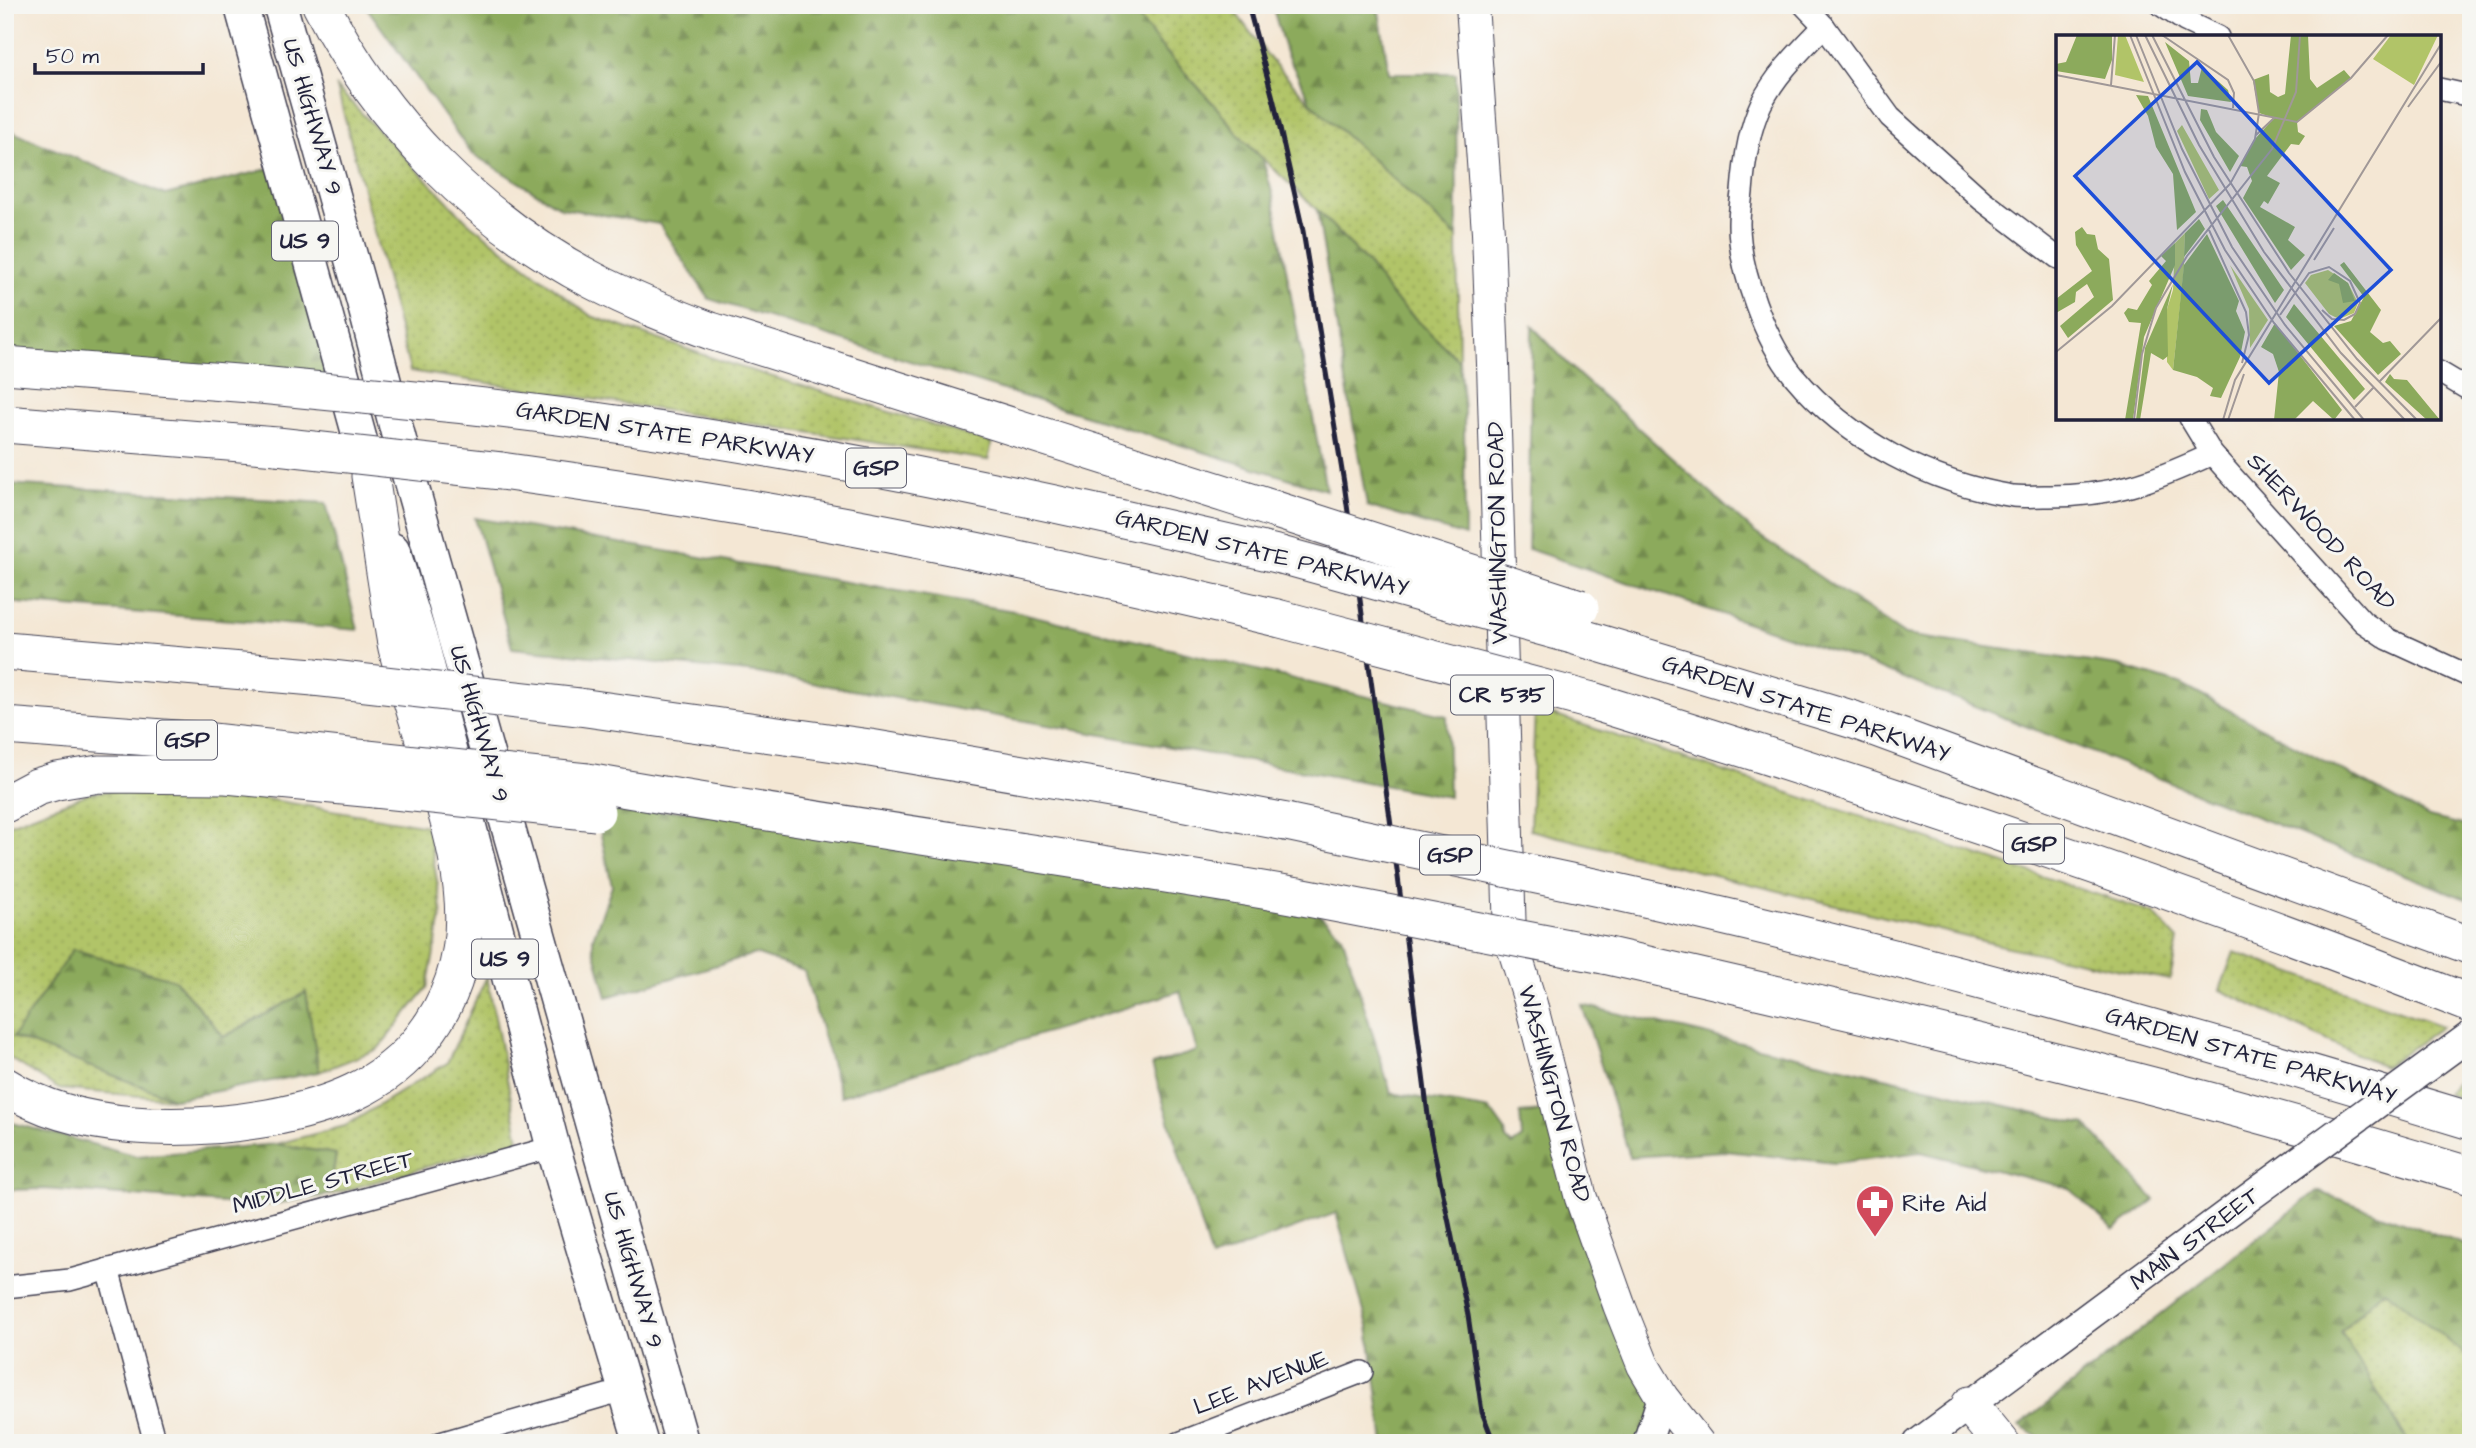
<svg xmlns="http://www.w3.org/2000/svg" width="2476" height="1448" font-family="'Architects Daughter',sans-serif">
<defs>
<pattern id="grass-dots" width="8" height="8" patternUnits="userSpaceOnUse" patternTransform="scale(1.75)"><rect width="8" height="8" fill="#b1c468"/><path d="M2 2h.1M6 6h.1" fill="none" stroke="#98a85b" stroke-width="1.8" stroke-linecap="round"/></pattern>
<pattern id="forest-firs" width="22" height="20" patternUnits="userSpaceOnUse" patternTransform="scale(1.75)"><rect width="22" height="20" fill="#8caa5c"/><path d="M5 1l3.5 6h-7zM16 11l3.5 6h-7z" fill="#728a4d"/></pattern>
</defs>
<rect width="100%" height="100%" fill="#f6f6f2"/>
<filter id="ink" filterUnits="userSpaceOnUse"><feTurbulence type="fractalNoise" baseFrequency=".0143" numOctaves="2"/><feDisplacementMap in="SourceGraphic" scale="14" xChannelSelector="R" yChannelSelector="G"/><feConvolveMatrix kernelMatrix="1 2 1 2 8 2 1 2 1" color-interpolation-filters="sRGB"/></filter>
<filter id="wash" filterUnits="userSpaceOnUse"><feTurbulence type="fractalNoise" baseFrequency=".00686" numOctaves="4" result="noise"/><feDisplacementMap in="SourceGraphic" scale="28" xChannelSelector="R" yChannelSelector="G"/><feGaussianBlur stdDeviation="1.57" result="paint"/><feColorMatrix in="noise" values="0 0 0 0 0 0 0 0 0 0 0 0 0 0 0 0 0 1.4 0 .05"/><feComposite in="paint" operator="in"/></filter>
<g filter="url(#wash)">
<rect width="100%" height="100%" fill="#f4e7d4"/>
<g fill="url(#grass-dots)" stroke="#6a7352" stroke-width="2">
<path d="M1129 5H1230L1271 60 1312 104 1457 237 1459 361 1391 295 1368 264 1317 210 1243 140 1218 109 1158 43Z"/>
<path d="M337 88 468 222 591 316 730 364 992 443 988 460 410 371Z"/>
<path d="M1535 709 2153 913 2178 940 2170 980 2003 946 1530 830Z"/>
<path d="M177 784 428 826 442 912 427 988 378 1049 319 1072 306 993 224 1037 175 980 14 1037 175 1099 59 1089 5 1055V826L90 793Z"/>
<path d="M2234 952 2442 1026 2384 1067 2220 990Z"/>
<path d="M487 976 519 1140 330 1195 336 1154 276 1144 345 1126 447 1063Z"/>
<path d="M2471 1067V1101L2446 1094Z"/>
<path d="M2384 1288 2471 1359V1439L2459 1443H2409L2340 1332Z"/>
</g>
<g fill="url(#forest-firs)" stroke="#57664c" stroke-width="2">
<path d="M365 5H1129L1158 43 1218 109 1243 140 1263 160 1273 196 1326 490 709 299 659 224 561 208 471 153Z"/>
<path d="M1272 5H1367L1379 12 1389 73H1456L1457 237 1312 104 1286 53Z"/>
<path d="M5 119 15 133 165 195 284 165 348 396 5 365Z"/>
<path d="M1317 210 1368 264 1391 295 1459 361 1464 410 1465 536 1367 506Z"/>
<path d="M1532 326 1578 374 1754 532 1905 635 2119 666 2182 685 2429 817 2471 827V901L1847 656 1528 549Z"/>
<path d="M5 484 326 503 358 630 5 602Z"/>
<path d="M475 518 1014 611 1447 716 1449 797 757 673 512 648Z"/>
<path d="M743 810 1298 896 1342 935 1391 1093 1490 1110 1505 1131 1506 1139 1512 1145 1522 1138 1520 1113 1558 1110 1662 1397 1647 1443H1384L1368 1326 1336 1213 1211 1259 1152 1065 1197 1051 1180 991 841 1096 804 971 755 954 607 997 593 946V938L612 886 596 812Z"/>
<path d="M73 949 175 980 224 1037 306 992 319 1072 175 1099 13 1037Z"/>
<path d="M1582 1005 2086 1125 2155 1200 2114 1230 2069 1188 1921 1152 1835 1163 1725 1151 1630 1157Z"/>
<path d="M5 1121 137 1156 276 1144 336 1154 329 1195 261 1206 44 1189 5 1190Z"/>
<path d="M2317 1191 2471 1247V1359L2384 1289 2340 1332 2409 1443H2048L2019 1426Z"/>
</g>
</g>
<g filter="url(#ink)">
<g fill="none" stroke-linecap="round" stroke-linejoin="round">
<g stroke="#424052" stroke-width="24">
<g id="minor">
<path d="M1804 5 1824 26 1890 117 1982 200 2058 258"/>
<path d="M2161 5 2185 21 2218 37"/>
<path d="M1824 26C1801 50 1776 74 1761 104 1749 129 1744 165 1742 192 1741 202 1739 213 1739 224 1739 269 1765 341 1794 376 1848 441 1931 483 2013 496 2023 497 2034 496 2044 496 2111 497 2152 482 2212 454"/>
<path d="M2439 89 2471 96"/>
<path d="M2439 372 2471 391"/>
<path d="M2190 418 2212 454 2363 622 2388 639 2471 677"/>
<path d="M108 1269 155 1443"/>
<path d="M5 1287 70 1280 553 1147"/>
<path d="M440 1443 624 1390"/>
<path d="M1179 1443 1362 1372"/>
</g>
</g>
<g stroke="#424052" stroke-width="31">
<g id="secondary">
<path d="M1647 1443 1662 1397"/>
<path d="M1918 1443 2240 1204"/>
</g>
</g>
<g stroke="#424052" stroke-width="34">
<path id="primary" d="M1472 5 1488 233 1493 364 1510 937 1531 1004 1581 1198 1619 1305 1643 1365 1662 1397 1698 1443"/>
</g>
<g stroke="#424052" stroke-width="36">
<g id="trunk">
<path d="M241 5 371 479"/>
<path d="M280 5 363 300 407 469 682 1443"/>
<path d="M393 550 422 644 553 1147 641 1443"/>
</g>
</g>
<g stroke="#424052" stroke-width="39">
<g id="motorway">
<path d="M321 5C380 122 478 221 594 281 632 301 671 316 711 331L1276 510"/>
<path d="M5 365 250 384"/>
<path d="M466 405C741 435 1012 492 1281 555"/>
<path d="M5 424 277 446"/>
<path d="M501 471C615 487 729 504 842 525 988 552 1133 584 1277 618"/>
<path d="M1572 635 1854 720 2471 946"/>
<path d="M5 651 314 677"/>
<path d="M1592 701C1888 792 2182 891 2471 1004"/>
<path d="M579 707 870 748 1128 792 1286 822"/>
<path d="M5 726 203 741 367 759"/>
<path d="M587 782C824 824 1062 855 1298 896"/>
<path d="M5 804 37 787 57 781 99 774 226 775 375 789"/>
<path d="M1613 891C1902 955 2187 1035 2471 1121"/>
<path d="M1604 955C1895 1021 2186 1088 2471 1176"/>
<path d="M5 1086C79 1133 185 1132 268 1118 328 1107 385 1087 423 1037 483 960 466 877 440 790 426 743 409 696 397 648 393 630 391 610 388 591 382 552 376 514 370 476"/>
<path d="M1970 1405 2001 1443"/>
</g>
</g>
<use href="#minor" stroke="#fff" stroke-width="21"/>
<use href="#secondary" stroke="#fff" stroke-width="28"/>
<use href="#primary" stroke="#fff" stroke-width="32"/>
<use href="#trunk" stroke="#fff" stroke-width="33"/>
<use href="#motorway" stroke="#fff" stroke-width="37"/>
<path stroke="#22223b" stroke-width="5" d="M1248 5 1274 102 1303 231 1344 483 1398 877 1430 1131 1468 1315 1482 1412 1494 1443"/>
<g stroke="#424052" stroke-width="31" stroke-linecap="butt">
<path id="secondary-bridge" d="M2240 1204 2471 1035"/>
</g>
<g stroke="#424052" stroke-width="39" stroke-linecap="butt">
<g id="motorway-bridge">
<path d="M250 384 466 405"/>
<path d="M277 446 501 471"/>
<path d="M1276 510 1580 608"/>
<path d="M1281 555 1572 635"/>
<path d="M1277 618 1592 701"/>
<path d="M314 677 579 707"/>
<path d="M367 759 587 782"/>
<path d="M375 789 596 812"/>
<path d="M1286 822 1613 891"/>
<path d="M1298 896 1604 955"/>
</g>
</g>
<use href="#secondary-bridge" stroke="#fff" stroke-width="28"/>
<use href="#motorway-bridge" stroke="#fff" stroke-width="37"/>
</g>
</g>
<defs>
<g id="pharmacy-pin" transform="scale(2.0125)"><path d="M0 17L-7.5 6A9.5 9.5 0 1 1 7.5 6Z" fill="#d1495b" stroke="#f6f6f2"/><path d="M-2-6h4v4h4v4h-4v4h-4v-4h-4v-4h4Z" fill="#fff"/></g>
</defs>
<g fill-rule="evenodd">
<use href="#pharmacy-pin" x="1875" y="1204"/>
</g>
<g text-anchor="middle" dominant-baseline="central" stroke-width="6" stroke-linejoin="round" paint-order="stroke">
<g fill="#f6f6f2" stroke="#626272" stroke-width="2">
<rect x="272" y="221.5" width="66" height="39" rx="5"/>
<rect x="846" y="448.5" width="60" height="39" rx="5"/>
<rect x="1451" y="675.5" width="102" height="39" rx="5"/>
<rect x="157" y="720.5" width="60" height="39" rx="5"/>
<rect x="2004" y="824.5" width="60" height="39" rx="5"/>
<rect x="1420" y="835.5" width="60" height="39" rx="5"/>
<rect x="472" y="939.5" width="66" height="39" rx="5"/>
</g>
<g font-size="23" font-weight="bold" fill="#22223b">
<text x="305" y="241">US 9</text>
<text x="876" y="468">GSP</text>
<text x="1502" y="695">CR 535</text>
<text x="187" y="740">GSP</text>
<text x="2034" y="844">GSP</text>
<text x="1450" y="855">GSP</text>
<text x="505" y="959">US 9</text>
</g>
<g font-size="24" fill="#22223b" stroke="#f6f6f2">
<text transform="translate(312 117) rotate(74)">US HIGHWAY 9</text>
<text transform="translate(665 433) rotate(9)">GARDEN STATE PARKWAY</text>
<text transform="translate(2321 532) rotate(47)">SHERWOOD ROAD</text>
<text transform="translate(1498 533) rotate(-91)">WASHINGTON ROAD</text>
<text transform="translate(1262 553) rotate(14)">GARDEN STATE PARKWAY</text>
<text transform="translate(1806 709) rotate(18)">GARDEN STATE PARKWAY</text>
<text transform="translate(479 724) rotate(74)">US HIGHWAY 9</text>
<text transform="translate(2251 1056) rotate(16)">GARDEN STATE PARKWAY</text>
<text transform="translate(1554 1094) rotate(75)">WASHINGTON ROAD</text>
<text transform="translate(323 1183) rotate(-15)">MIDDLE STREET</text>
<text transform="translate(2195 1239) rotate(-37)">MAIN STREET</text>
<text transform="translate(633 1270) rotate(74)">US HIGHWAY 9</text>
<text transform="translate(1261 1383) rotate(-21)">LEE AVENUE</text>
</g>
<g font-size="24" fill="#22223b" stroke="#f6f6f2" text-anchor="start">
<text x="1902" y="1204">Rite Aid</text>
</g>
</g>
<g transform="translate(2056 35)">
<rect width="385" height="385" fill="#f4e7d4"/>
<path d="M62 0H69L88 47 59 40ZM126 90 163 155 153 164 121 96ZM129 198 128 233 117 335 111 327V274L117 255 119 208ZM174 230 212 285 194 313 193 274ZM272 235 292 248 302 268 298 278 283 284 273 279 249 248 255 240Z" fill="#b1c468"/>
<path d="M21 0H56V25L49 44 0 36V29L10 27ZM235 0H252L254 44 261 53 288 35 295 43 241 87 242 97 249 101 243 110 235 109 211 141 224 148 212 169 208 166 204 172 239 192 232 205 249 220 235 235 187 163 196 146 191 132 184 131 199 104 218 83 203 78 197 45 213 39 214 57 222 62 229 59ZM109 7 133 26 135 48H142L146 32 172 55 175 67 132 61ZM80 60 92 61 140 177 121 195 117 139 100 112 92 81ZM145 74 151 75 160 97 183 121 174 137 144 85ZM167 165 228 255 219 268 160 171ZM143 184 149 194 128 222 129 198ZM26 192 31 199 39 200 42 214 53 224 57 265 12 303 4 291 38 262 31 249 20 257 19 267 0 278V264L36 236 20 210 19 197ZM151 199 183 266 180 276 189 297 184 322 165 363 154 361 157 353 141 342 117 335 128 230ZM119 208V230L88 302 77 385H69L85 288 73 287 68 278 72 273 81 275 96 250 93 246 110 226 105 221ZM288 227 325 275 314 297 327 308 334 306 345 319 322 340 278 291 295 286 308 262 284 230ZM278 238 292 248 299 266 287 268 283 249 272 245ZM117 249 111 274 112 321 107 325 95 318 84 385H80L89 313ZM238 269 309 354 298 365 230 282ZM219 288 286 375 278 385 257 366 238 385H218L223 337 217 319 205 312ZM334 339 338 344 351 345 384 385H371L329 347Z" fill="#8caa5c"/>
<path d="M335 0H382L358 50 317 24Z" fill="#b1c468"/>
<path fill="none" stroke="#a09897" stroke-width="2" d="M74 0 129 137 169 215 218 288 299 385M80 0 126 114 176 212 229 290 308 385M89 0 143 110 208 217 285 318 349 385M96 0 158 122 233 238 301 324 361 385M106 0 172 45 178 58 177 73M172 0 198 46 203 78M0 40 241 87 295 43 332 0M55 50 59 0M352 72 385 27M200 100 218 83M153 195 190 277 193 300 186 328M258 225 278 193M224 280 253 238 273 232 294 246 304 268 299 279 288 285 276 284 266 275M0 317 56 271 174 149 199 104 203 78M323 347 385 283M299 372 318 352M78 385 86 319 100 273 131 221 216 114 240 57 244 0M167 385 179 345 385 9M172 385 188 339"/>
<path fill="#1d4ed8" fill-opacity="0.15" stroke="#1d4ed8" stroke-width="3.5" d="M141 27 335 235 213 348 19 141Z"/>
<rect width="385" height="385" fill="none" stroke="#22223b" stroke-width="3.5"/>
</g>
<rect width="2476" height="1448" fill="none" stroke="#f6f6f2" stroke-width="28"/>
<path d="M35 63v10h168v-10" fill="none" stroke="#22223b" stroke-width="3.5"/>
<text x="46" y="63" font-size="21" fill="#22223b" stroke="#f6f6f2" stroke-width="5" paint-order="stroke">50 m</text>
</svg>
